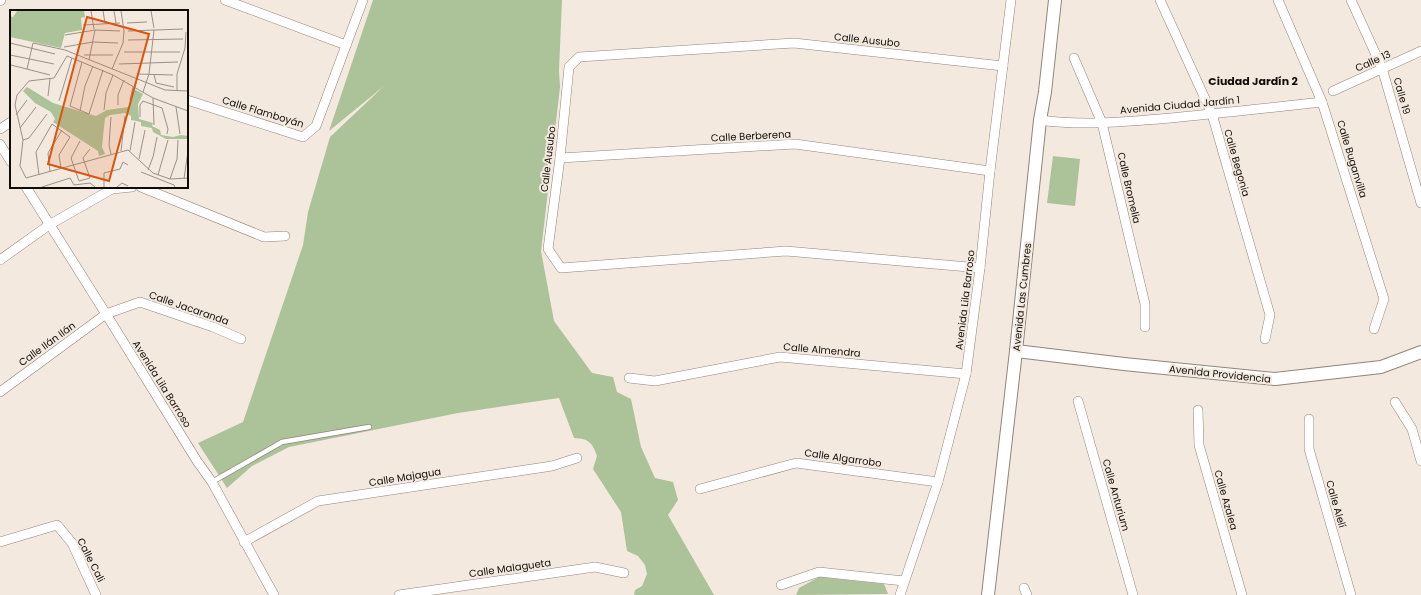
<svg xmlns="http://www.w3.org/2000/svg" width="1421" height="595" font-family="Poppins,sans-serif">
<rect width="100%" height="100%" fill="#f4e9df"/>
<g fill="#acc299">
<path d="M373 0H562L559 70 560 87 541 251 554 321 592 373 613 377 617 392 631 399 641 447 655 478 673 482 678 500 668 515 714 595H634L635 590 642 586 647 574 645 565 638 556 627 551 621 512 593 469 597 456C592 442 589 439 574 438L559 398 458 413 289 447 252 466 227 488 198 443 243 422 303 245 308 212 330 137 384 86 329 131Z"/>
<path d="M1053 156 1080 159 1075 206 1047 203Z"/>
<path d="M819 577 884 584 888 594 796 595 799 588Z"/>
</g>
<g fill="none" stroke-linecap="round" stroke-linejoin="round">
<g stroke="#90857c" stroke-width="6">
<path id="lane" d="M212 482 282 442 369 427"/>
</g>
<g stroke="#90857c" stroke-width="10">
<g id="street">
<path d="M225 0 346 45"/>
<path d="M1160 0 1212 114 1270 315 1265 339"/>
<path d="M1278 0 1322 102 1384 299 1374 329"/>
<path d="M1351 0 1382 68 1421 203"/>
<path d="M0 1 1 0"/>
<path d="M1074 58 1102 123 1145 304V327"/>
<path d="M1333 91 1421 51"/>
<path d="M187 100 303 137 316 126 363 0"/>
<path d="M1040 120C1080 126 1119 122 1159 119 1213 114 1268 108 1322 102"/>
<path d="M0 129 11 122"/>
<path d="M0 144 11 162"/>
<path d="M560 158 795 144 990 171"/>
<path d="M26 187 106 314 197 461 212 482 274 595"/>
<path d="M141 187 264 237 285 236"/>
<path d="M0 260 49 225 112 189 132 187"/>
<path d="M980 268 786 251 561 268 548 249 560 158 569 67 579 57 794 43 1003 66"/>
<path d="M629 378 655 381 780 357 966 374"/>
<path d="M0 392 106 314 140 302 213 327 241 339"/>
<path d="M1078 401 1133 595"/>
<path d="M1395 402 1412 429 1421 461"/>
<path d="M1198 410 1199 445 1242 595"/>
<path d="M1309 419V449L1351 595"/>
<path d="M700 489 796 463 938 482"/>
<path d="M0 542 57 525 72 543 96 595"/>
<path d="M244 542 318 501 552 466 577 458"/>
<path d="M781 585 819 572 904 581"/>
<path d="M1024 588 1027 595"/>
<path d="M399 595 595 567 624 573"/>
<path d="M900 595 938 482 966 374 980 268 990 171 1011 0"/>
</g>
</g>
<g stroke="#90857c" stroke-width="14">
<g id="secondary">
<path d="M1016 351 1124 364 1275 379 1381 367 1421 352"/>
<path d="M988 595 1016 351 1040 120 1045 92 1055 0"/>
</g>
</g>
<use href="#lane" stroke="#fff" stroke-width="4.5"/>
<use href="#street" stroke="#fff" stroke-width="9"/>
<use href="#secondary" stroke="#fff" stroke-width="12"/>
</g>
<g text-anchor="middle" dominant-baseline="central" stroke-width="4" stroke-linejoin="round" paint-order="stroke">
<g font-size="10" fill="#100d09" stroke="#f4e9df">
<text transform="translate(867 40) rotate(6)">Calle Ausubo</text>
<text transform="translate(1373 61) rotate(-24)">Calle 13</text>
<text transform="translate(1402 96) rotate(74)">Calle 19</text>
<text transform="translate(1180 105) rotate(-5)">Avenida Ciudad Jardín 1</text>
<text transform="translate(263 112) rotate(17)">Calle Flamboyán</text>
<text transform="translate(751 136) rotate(-3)">Calle Berberena</text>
<text transform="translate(548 159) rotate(-83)">Calle Ausubo</text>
<text transform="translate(1352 159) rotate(73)">Calle Buganvilla</text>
<text transform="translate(1237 163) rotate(74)">Calle Begonia</text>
<text transform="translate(1129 188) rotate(77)">Calle Bromelia</text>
<text transform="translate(1022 297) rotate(-84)">Avenida Las Cumbres</text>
<text transform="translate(965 300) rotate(-83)">Avenida Lila Barroso</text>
<text transform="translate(189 308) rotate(19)">Calle Jacaranda</text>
<text transform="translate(47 344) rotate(-36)">Calle Ilán Ilán</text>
<text transform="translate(822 350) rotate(5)">Calle Almendra</text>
<text transform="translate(1220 374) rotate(6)">Avenida Providencia</text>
<text transform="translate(162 384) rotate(58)">Avenida Lila Barroso</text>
<text transform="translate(843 458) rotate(8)">Calle Algarrobo</text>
<text transform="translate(405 477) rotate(-9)">Calle Majagua</text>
<text transform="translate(1116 495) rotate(74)">Calle Anturium</text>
<text transform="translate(1226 500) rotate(74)">Calle Azalea</text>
<text transform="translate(1336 504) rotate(74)">Calle Alelí</text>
<text transform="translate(91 560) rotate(63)">Calle Cali</text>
<text transform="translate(510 568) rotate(-8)">Calle Malagueta</text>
</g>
<g font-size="11" font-weight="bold" fill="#100d09" stroke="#f4e9df">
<text x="1253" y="81">Ciudad Jardín 2</text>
</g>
</g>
<g transform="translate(10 10)">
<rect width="178" height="178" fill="#f4e9df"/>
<path d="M7 1H74L75 7 71 8 72 20 55 23 51 38 0 27V6L3 7ZM17 77 43 93 86 106 97 100 119 97 124 79 133 84 128 94 129 109 143 113 142 116 150 120 151 125 163 127 171 125 178 126V129H156L143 122 142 118 131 116V112L121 110V106L115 103 100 105 95 108 92 137 95 144 89 146 88 141 43 112 45 109 41 102 25 93 13 81Z" fill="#acc299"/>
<path fill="none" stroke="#999189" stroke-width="1" d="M81 1 84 19M93 1 95 13M104 1 106 13M141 1 144 18M117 13 137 12M73 15 110 13M118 21 173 19M55 25 85 20 110 21M118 30 173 29M0 33 45 44M54 37 83 32 108 33M114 42H170M0 45 44 54M74 45H103M79 50 85 20M72 52 60 96 79 104 93 60M109 54 168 52M1 55 40 65M17 59 23 33 55 40 155 80 178 81M102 59 113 33 114 21 111 1M127 64 163 65M144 64 146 73 164 77M167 81V64L175 38 176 22M133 82 139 64 144 20M38 86 40 69M143 88 144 115M120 90 123 77M49 91 62 48M108 95V85L114 70M166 97 170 124M94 100 96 83 103 65M70 101 75 76 83 56M178 101 143 88 103 65 57 46 44 68 19 71 7 85 5 95 13 130 10 156 16 168 118 140 143 163 160 169 178 168M6 105 17 90M130 107V95L133 91 152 98 158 119 157 124M10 118 26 97M13 130 19 128 37 104M70 131 61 148 69 171 80 168 73 148 80 139M111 141 115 106M120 141 125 112M101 144 99 135 101 107M129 149 135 120M138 160 143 147 147 127M40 162 38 143 52 120M131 162 164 175 165 177M29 165 26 142 42 114 60 127 49 145 51 158M148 165 158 130M160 169 167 149 168 130M174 169 178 141M32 177 60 168 64 175 80 173 85 177M94 177V163L110 159 113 152 118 155M107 177 112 173 118 176"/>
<path fill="#dd550c" fill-opacity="0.15" stroke="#dd550c" stroke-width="2" d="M77 7 139 24 99 171 38 154Z"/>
<rect width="178" height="178" fill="none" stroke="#100d09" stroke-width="2"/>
</g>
</svg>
